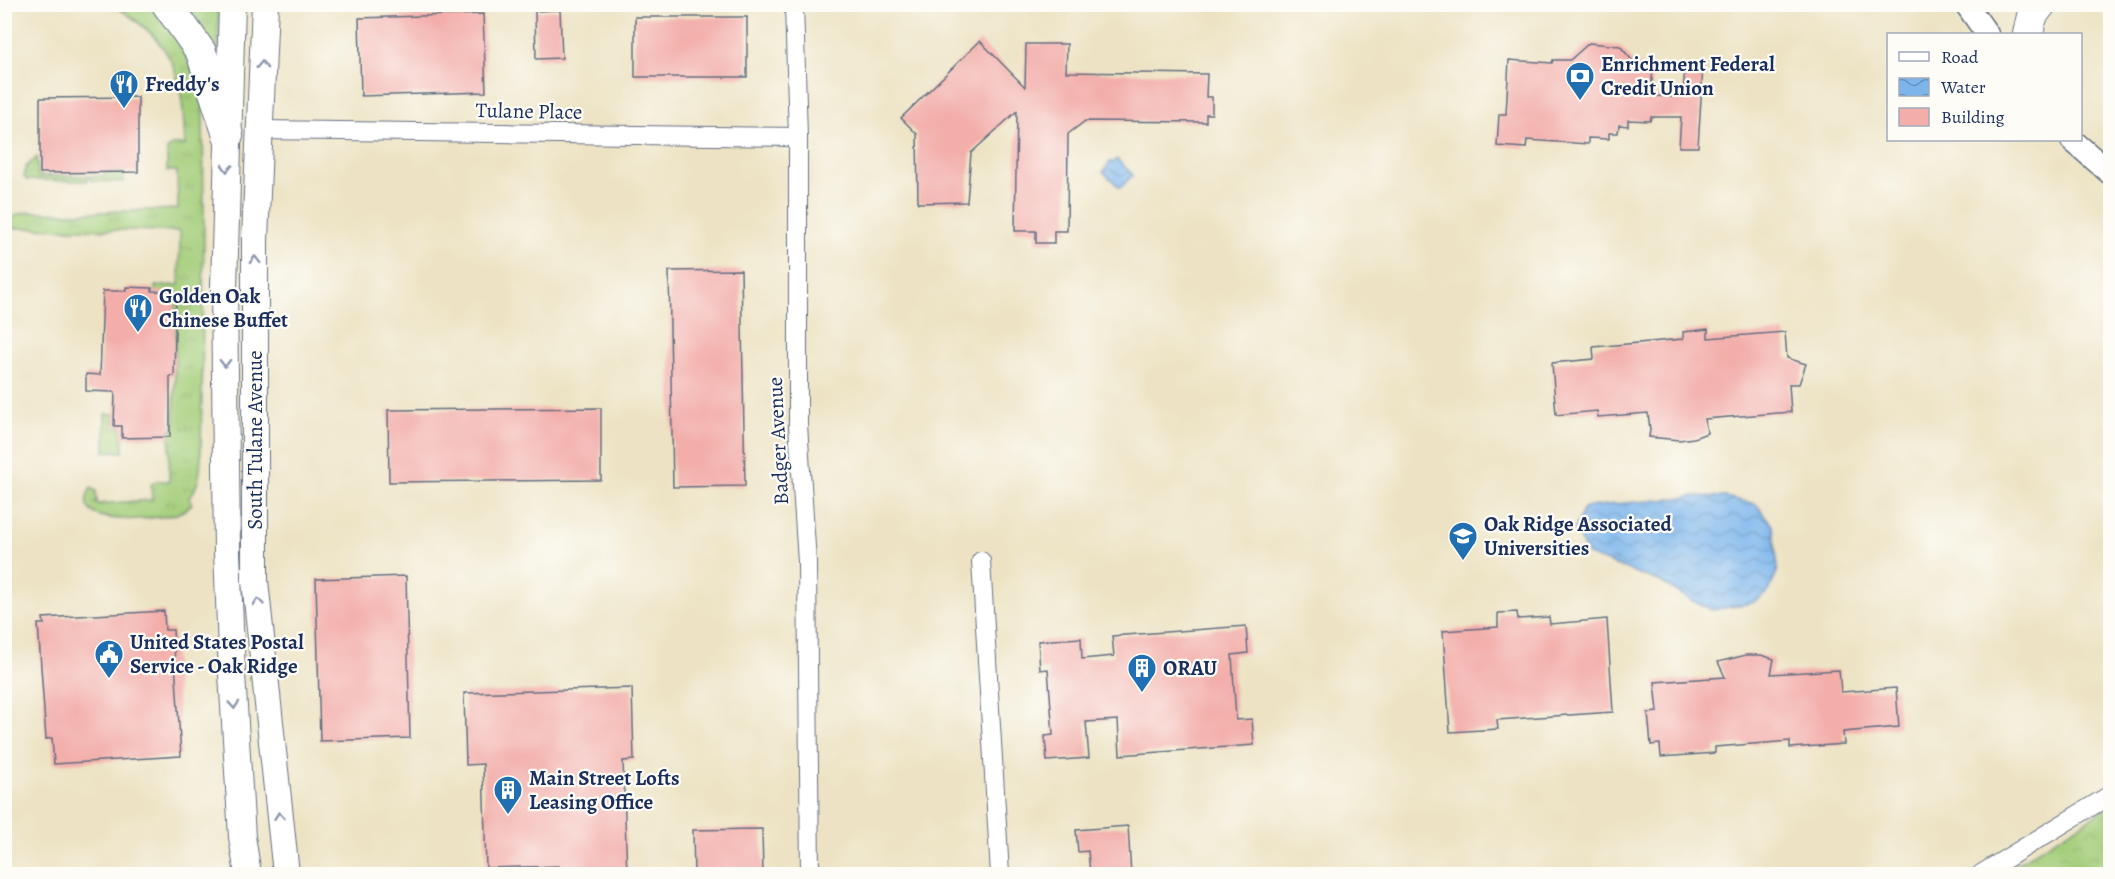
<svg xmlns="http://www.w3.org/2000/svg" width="2115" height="879" font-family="Alegreya,serif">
<defs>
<pattern id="grass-tufts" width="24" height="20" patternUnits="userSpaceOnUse" patternTransform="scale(1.5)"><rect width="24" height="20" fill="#a4ce7a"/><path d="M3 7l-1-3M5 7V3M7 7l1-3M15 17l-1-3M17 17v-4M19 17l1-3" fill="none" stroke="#8db16c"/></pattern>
<pattern id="park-crowns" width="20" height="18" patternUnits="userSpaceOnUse" patternTransform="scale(1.5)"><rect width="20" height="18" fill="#a4ce7a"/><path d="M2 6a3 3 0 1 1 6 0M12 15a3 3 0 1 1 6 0" fill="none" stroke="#8db16c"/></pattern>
<pattern id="water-waves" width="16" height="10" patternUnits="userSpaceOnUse" patternTransform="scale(1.5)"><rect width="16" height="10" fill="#7bb5ec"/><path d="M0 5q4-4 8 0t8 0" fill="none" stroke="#6494c2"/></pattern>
</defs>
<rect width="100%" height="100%" fill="#fdfcf7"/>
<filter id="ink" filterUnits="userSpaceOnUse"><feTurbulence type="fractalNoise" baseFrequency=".0167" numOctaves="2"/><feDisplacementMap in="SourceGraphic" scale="12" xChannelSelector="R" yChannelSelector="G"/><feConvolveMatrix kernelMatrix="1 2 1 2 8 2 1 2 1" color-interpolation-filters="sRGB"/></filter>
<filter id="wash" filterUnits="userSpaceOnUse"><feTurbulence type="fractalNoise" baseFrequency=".008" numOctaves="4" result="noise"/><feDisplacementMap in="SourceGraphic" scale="24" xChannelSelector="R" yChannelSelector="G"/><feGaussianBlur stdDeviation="1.35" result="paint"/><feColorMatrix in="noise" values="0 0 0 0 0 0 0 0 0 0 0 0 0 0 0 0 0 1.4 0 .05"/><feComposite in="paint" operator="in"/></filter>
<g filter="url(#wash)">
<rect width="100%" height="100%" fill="#ede3c4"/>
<g fill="url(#grass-tufts)" stroke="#607e6c" stroke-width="1.5">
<path d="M113 5H148C177 34 196 65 203 107L204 232 201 457C200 472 200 485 189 498L192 504C187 508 183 512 176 514 158 519 65 531 91 488L96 491 97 504 152 500 151 485 155 481H169L170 430H174L176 293 155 292V286L179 285 180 231 11 228 10 243 5 247V223L16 215 27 212 76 213 178 209 177 171H167V150L172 145H185C182 74 177 44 113 5Z"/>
<path d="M186 5H219L218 54 202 26Z"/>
<path d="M37 157 38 176H104L105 172H123L124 182 92 181V179H87V181L27 180 24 177 26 167Z"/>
<path d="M105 414H114V425L122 426 123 452 105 451Z"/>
</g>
<path fill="url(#park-crowns)" stroke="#607e6c" stroke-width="1.5" d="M2110 806V874H1999Z"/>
<g fill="url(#water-waves)" stroke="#4b72a5" stroke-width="1.5">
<path d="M1117 159 1133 175 1120 188 1103 172 1110 162 1112 163Z"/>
<path d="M1697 496 1724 497 1756 504 1773 526 1778 569 1769 591 1752 603 1712 610 1693 601 1661 582 1588 555 1574 529 1584 508C1622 502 1659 501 1697 496Z"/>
</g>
<g id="blocks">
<g fill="#f3aeaa">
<path d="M560 10 562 58 536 59 535 11Z"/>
<path d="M483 14 486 92 361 96 359 18Z"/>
<rect x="635" y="17" width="112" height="60"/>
<path d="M980 41 1025 87 1026 44H1067L1066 72 1207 74 1206 97H1212V114H1206V122L1085 121 1068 134 1067 231H1054V243H1036V231H1015L1017 111 971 153 967 202 918 203 917 134 901 118Z"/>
<path d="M1589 43 1620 46 1636 65 1653 66 1651 96 1683 97 1685 65 1703 66 1698 147H1679L1681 117H1651L1650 121 1628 120V126L1619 125 1618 133H1609V139L1588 138V144L1527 140 1526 148 1497 146 1499 114H1506L1509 60 1552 63 1553 60H1570Z"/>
<path d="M138 97V172L40 173V98Z"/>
<path d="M741 270 745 486 673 487 669 271Z"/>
<path d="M126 287 152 288V291L176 292 174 376H170V437L122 438V426H114L115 392 86 391V374L100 375 103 291H126Z"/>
<path d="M1708 329V338L1785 332 1787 358 1806 364 1799 384H1789L1791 412 1705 419 1707 433 1694 438 1679 440 1649 437 1650 430 1648 413 1598 417 1597 411 1556 415 1552 363 1594 359 1593 347 1683 339V332Z"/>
<path d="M601 408V480L389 482 388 410Z"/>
<path d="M406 576 410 738 320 741 316 579Z"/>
<path d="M164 611 165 630H173L181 756 54 764 52 738 46 739 38 624H44L43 618Z"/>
<path d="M1517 612 1518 619 1549 617 1550 624 1607 619 1613 712 1497 720 1498 729 1450 732 1443 631 1498 627V613Z"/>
<path d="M1246 626 1248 653 1232 655 1236 720 1252 719 1254 745 1120 755 1118 720 1086 722 1089 758 1047 761 1045 736 1053 735 1048 669 1040 670 1038 641 1081 638 1082 659 1114 656 1112 636Z"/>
<path d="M1746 655H1761L1774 659 1771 674 1839 670 1841 692 1896 688 1899 727 1843 732 1844 744 1790 748V741L1715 747V753L1661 757 1660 744 1651 745 1648 713 1658 712 1655 682 1725 677 1718 662Z"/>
<path d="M632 688 634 760 623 761 627 874H559V866L486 868 483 764 466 765 464 693Z"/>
<path d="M1128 826 1131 874H1090L1088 851 1078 852 1076 830Z"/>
<path d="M762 829 763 874H694L693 830Z"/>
</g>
</g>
</g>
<g filter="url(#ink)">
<use href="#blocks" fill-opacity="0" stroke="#646e82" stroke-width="1.5"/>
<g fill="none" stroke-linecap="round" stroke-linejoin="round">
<g stroke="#646e82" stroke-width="20">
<g id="minor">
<path d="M794 4 798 137V425L807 562 810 874"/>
<path d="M260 130 798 137"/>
<path d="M981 561 1000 874"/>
<path d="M1981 874 2110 795"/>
</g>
</g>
<g stroke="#646e82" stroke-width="25">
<g id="tertiary">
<path d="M1966 4 1987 34"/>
<path d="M2072 140 2110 173"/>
</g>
</g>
<g stroke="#646e82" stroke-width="28">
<g id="secondary">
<path d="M232 4 224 287 227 552 232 674 242 837 248 874"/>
<path d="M265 4 255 240V581L286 874"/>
</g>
</g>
<g stroke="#646e82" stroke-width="32">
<g id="trunk">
<path d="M167 4 201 52 228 135"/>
<path d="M2028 34 2032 16 2041 4"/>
</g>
</g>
<use href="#minor" stroke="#fff" stroke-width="18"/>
<use href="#tertiary" stroke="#fff" stroke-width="22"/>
<use href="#secondary" stroke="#fff" stroke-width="26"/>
<use href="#trunk" stroke="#fff" stroke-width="30"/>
</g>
<defs><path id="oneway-chevron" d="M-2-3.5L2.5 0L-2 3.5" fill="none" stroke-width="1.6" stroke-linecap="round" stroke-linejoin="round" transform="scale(1.5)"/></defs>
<g stroke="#8d97ae">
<use href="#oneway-chevron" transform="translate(262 65) rotate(-88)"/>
<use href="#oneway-chevron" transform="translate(227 168) rotate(92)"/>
<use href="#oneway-chevron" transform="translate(255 260) rotate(-90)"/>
<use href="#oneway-chevron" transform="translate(225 363) rotate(89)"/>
<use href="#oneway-chevron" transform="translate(258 602) rotate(-96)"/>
<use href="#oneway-chevron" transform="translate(234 705) rotate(86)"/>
<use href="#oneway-chevron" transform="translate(279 816) rotate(-96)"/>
</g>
</g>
<defs>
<g id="bank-pin" transform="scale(1.5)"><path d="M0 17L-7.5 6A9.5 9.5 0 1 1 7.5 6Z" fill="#1f6fb2" stroke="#fdfcf7"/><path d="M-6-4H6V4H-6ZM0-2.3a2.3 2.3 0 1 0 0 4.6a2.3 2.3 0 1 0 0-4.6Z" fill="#fff"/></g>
<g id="restaurant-pin" transform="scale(1.5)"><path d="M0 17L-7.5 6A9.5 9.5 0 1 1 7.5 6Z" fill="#1f6fb2" stroke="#fdfcf7"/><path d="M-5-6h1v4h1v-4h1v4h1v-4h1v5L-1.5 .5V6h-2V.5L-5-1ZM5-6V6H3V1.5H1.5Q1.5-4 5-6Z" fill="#fff"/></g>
<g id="university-pin" transform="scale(1.5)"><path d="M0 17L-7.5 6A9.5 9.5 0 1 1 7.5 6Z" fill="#1f6fb2" stroke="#fdfcf7"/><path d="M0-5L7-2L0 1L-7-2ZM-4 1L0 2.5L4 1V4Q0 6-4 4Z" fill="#fff"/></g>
<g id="civic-pin" transform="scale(1.5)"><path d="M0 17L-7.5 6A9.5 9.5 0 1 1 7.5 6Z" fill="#1f6fb2" stroke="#fdfcf7"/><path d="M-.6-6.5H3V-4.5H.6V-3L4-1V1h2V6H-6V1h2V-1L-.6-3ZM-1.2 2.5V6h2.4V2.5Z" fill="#fff"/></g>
<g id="building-pin" transform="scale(1.5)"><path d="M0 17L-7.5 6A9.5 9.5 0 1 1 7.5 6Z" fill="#1f6fb2" stroke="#fdfcf7"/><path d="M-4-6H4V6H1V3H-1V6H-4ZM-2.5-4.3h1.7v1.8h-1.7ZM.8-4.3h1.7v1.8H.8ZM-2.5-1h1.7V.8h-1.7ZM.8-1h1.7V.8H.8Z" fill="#fff"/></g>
</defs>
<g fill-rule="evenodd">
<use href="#bank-pin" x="1580" y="76"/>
<use href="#restaurant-pin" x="124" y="84"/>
<use href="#restaurant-pin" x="138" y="308"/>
<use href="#university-pin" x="1463" y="536"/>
<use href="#civic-pin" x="109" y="654"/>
<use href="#building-pin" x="1142" y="668"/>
<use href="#building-pin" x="508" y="790"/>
</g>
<g text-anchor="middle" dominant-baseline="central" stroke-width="4.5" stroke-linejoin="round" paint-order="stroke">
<g font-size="21" font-weight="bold" fill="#1b2f5e" stroke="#fdfcf7" text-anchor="start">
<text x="1601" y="64">Enrichment Federal<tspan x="1601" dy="24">Credit Union</tspan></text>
<text x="145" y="84">Freddy's</text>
<text x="159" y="296">Golden Oak<tspan x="159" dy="24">Chinese Buffet</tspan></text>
<text x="1484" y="524">Oak Ridge Associated<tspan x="1484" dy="24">Universities</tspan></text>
<text x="130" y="642">United States Postal<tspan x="130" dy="24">Service - Oak Ridge</tspan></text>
<text x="1163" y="668">ORAU</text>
<text x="529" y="778">Main Street Lofts<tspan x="529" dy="24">Leasing Office</tspan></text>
</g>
<g font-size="21" fill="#1b2f5e" stroke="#fdfcf7">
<text transform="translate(529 111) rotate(1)">Tulane Place</text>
<text transform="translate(255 440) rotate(-90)">South Tulane Avenue</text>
<text transform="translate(778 441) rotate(-93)">Badger Avenue</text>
</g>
</g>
<rect width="2115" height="879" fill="none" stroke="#fdfcf7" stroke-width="24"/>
<rect x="1887" y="33" width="195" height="108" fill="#fdfcf7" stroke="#a3aaba" stroke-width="1.5"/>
<rect x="1899" y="52" width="30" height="9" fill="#ffffff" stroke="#a3aaba" stroke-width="1.5"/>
<text x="1941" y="63" font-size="18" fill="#1b2f5e">Road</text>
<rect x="1899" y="78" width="30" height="18" fill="url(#water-waves)" stroke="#a3aaba" stroke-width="1.5"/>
<text x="1941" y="93" font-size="18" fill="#1b2f5e">Water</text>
<rect x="1899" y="108" width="30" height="18" fill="#f3aeaa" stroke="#a3aaba" stroke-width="1.5"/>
<text x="1941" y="123" font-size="18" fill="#1b2f5e">Building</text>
</svg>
